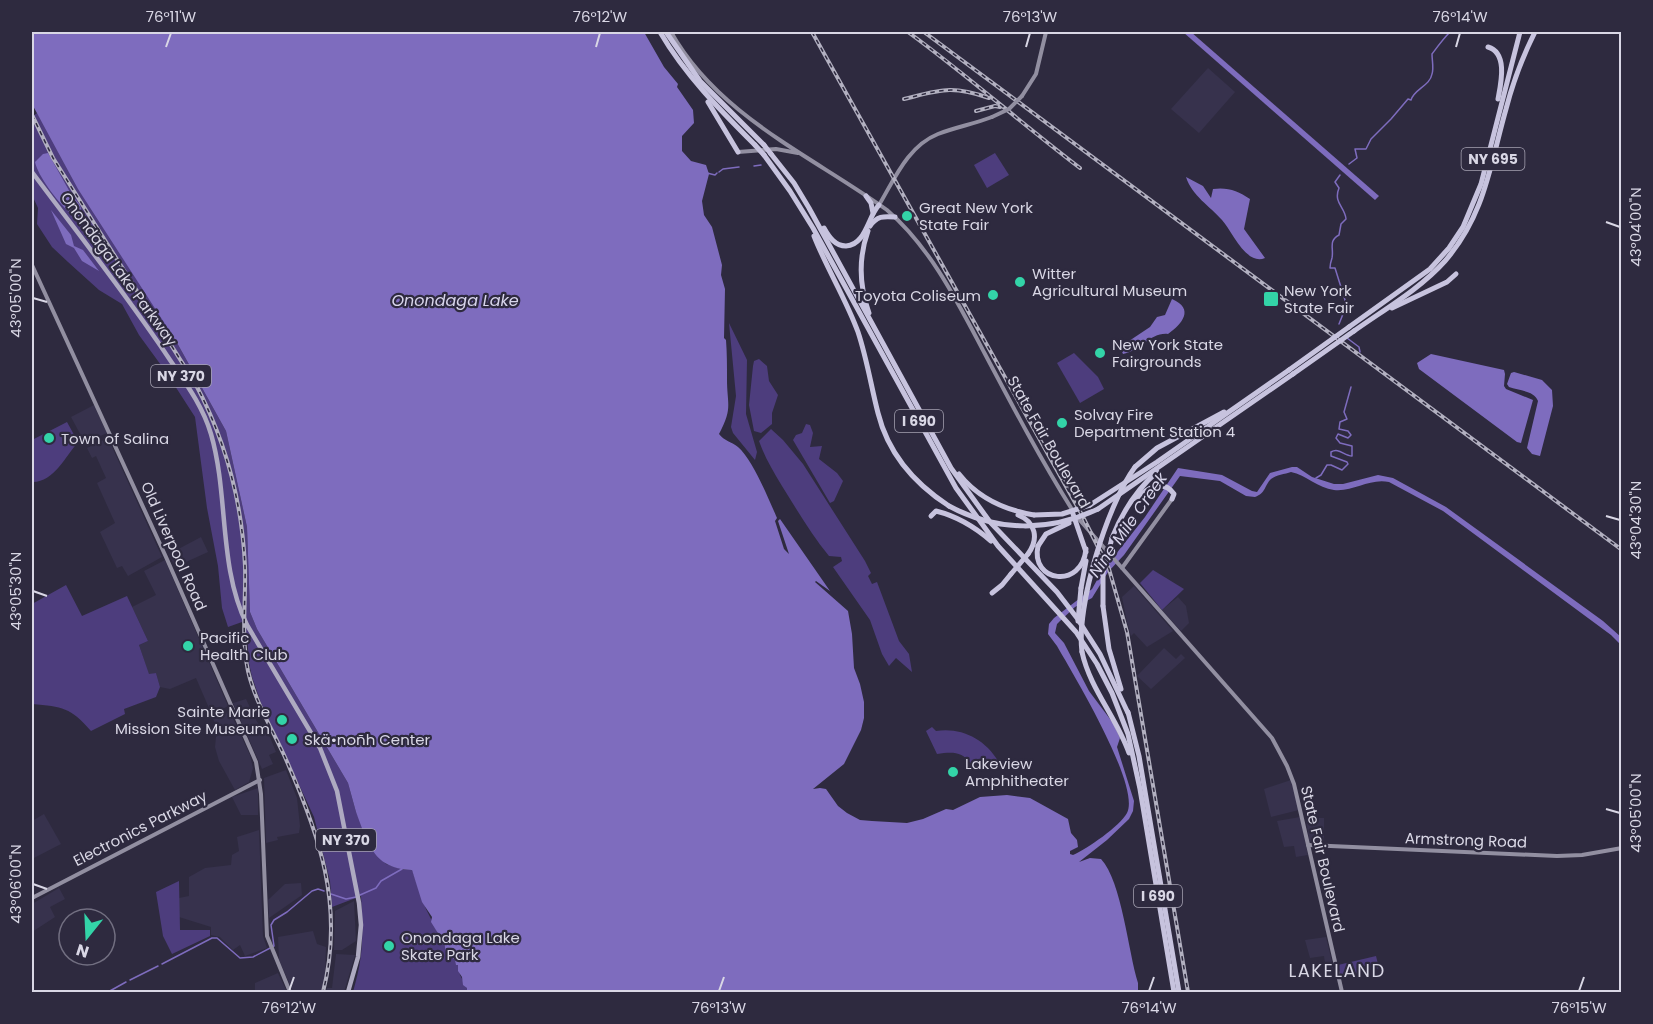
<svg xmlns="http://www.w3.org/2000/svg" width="1653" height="1024" font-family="Poppins,sans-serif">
<rect width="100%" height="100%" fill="#2e2a3f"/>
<g fill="#37324d">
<path d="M1208 68 1235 92 1199 133 1171 109Z"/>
<path d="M94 405 107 433 85 443 71 417Z"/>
<path d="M108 438 162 557 128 576 122 566 117 568 100 532 115 523 97 483 106 478 96 456 92 458 87 448Z"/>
<path d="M201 537 208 552 175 567 169 554Z"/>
<path d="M165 560 228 706 212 715 196 678 170 689 160 687 156 673 149 675 139 645 148 641 132 607 156 595 144 571Z"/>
<path d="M1134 586 1173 631 1147 647 1134 633 1131 636 1127 622 1122 597Z"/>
<path d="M1178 597 1186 606 1189 623 1181 631 1162 610Z"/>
<path d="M1164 648 1176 659 1181 654 1185 658 1151 689 1137 676Z"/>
<path d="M246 699 256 720 264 732 270 737 276 752 269 755 273 764 262 769 233 703Z"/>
<path d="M230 712 250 755 253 768 249 782 235 790 219 761 215 747 216 737 219 731 213 719Z"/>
<path d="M286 770 297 798 300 826 299 833 277 837 278 840 266 843 264 778Z"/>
<path d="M1291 780 1299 810 1271 817 1264 789Z"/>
<path d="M258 788V815H241L232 797Z"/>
<path d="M44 814 61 844 32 859V821Z"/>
<path d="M1300 817 1308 855 1296 857 1294 846 1284 847 1277 821Z"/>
<path d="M1306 818H1324V844H1312L1309 840Z"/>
<path d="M259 830 263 936 267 948 245 956 240 945 233 950 220 937 211 935V927L179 917V898L189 896V877L205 868 231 865 232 855 239 851 237 837Z"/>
<path d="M301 883 302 895 269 918 268 900 285 884Z"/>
<path d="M59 888 65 899 50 907 55 917 32 932V904Z"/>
<path d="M354 901 356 941 342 950H334L335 911Z"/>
<path d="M313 931 317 944 326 947 325 979 321 992H293L279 960 278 937Z"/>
<path d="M1326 937 1334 970 1326 971 1324 956 1310 958 1305 940Z"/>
<path d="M336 954 355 955 344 992H326L327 988H332Z"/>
<path d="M278 973 287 992H255V983Z"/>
</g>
<g fill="#4d3d7d">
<path d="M37 113 176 341 226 431 247 527 250 612 257 629 348 783 356 812 368 835 369 844 386 864 404 870H412L426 909 445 947 458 964 460 975 467 988V992H353C364 955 363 934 361 896L332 907 330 881 314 817 261 703 252 677 249 663 247 635 242 622 228 627 222 608 218 566 207 508 195 417 166 372 139 335 122 304 99 290 68 262 52 247 37 224 38 208 32 195V117Z"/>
<path d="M995 153 1009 175 987 188 974 165Z"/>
<path d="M729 323 747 360 746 414 757 452 755 460 733 433 731 427 736 396Z"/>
<path d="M1074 353 1098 377 1104 389 1080 403 1057 363Z"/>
<path d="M759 359 767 366 769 381 778 395 772 413V424L761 433 754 431 749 405 753 366 754 361Z"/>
<path d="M67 422 78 442C66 456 53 483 32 482V440Z"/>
<path d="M806 424 810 425 813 433 810 447 822 446 819 459 837 473 843 481 834 501 830 503 793 440 796 435 802 433Z"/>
<path d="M771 429 783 440 803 464 865 561 871 573 868 576 872 584 877 582 899 641 909 654 912 672 896 658 889 666 882 654 870 620 833 567 842 561 841 557 829 556C811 534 797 510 782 486 773 471 765 458 759 441Z"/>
<path d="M1153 570 1184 589 1162 610 1140 583Z"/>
<path d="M66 585 82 616 127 596 148 641 139 645 149 674 156 673 160 687 156 697 124 709 125 714 91 731C70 707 63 707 32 704V604Z"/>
<path d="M932 727 936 731C961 727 985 739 998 761L997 764H971C962 751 952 752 937 754L926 731Z"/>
<path d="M179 881 180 930H210V936L172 954 163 936 156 892Z"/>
<path d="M1376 956 1379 968 1341 977 1338 965Z"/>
</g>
<g fill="#7e6cbe">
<path d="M32 32H644L664 67 678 84 677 87 693 110 694 123 682 136V151L691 161 706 165 709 174 702 201 704 215 712 227 722 265 721 275 725 289 724 338 726 340C727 353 727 366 727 379 727 405 733 408 719 434 724 441 732 442 738 447 753 460 769 500 777 518L775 521 784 549 789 554 778 521 780 519 830 591 816 581 815 582 848 611 852 634 854 668 860 684 864 702V718L861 730 844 764 813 789 820 788 826 789 838 806 847 813 860 820 872 821 907 823 923 819 946 809 953 810 980 797 1007 795 1030 798 1068 819 1071 833 1077 840 1078 847 1070 851V854L1073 855C1087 849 1120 826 1127 813 1141 786 1073 674 1057 646L1048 634 1049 624 1054 618 1092 589 1101 573 1145 517 1178 468 1222 475 1252 491 1257 492 1270 473 1292 467H1297L1312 477 1334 484H1343L1378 475 1393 478 1446 507 1603 621 1621 637V645L1611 635 1443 511 1389 482C1369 478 1354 492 1334 490 1318 488 1306 475 1291 472 1285 474 1276 475 1271 479 1264 486 1266 493 1255 497L1246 496 1220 481 1180 476 1124 555 1108 572 1092 598 1075 607 1060 621 1057 624 1055 633 1064 643 1089 691 1113 723 1120 738 1117 747 1134 801 1133 811 1129 819 1107 840 1079 862 1090 858 1101 859C1122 882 1128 951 1138 983V992H467V988L463 985 462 977 458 971V965H456L455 960 446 952 444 943 431 922 432 917 422 902 412 870C390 870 370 858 368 835L363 831 356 812 348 783 257 629 250 612 247 527 226 431 176 341 78 189 32 104Z"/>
<path d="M1183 32H1191L1379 196 1375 200Z"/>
<path d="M48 153 71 194 80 205 83 218H80C76 215 71 214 68 211 57 201 38 176 35 162L43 154Z"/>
<path d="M1186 177 1203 186 1211 198 1213 189C1228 187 1238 191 1250 199L1244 229 1265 258C1246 266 1232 231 1222 220 1210 206 1192 196 1186 177Z"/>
<path d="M51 210 71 235 74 246 83 250 99 271 82 261 74 248 66 244Z"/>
<path d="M1172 299C1195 309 1182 324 1168 334 1151 332 1140 351 1123 354L1120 347 1150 327 1157 317 1165 315Z"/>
<path d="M1431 354 1504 370 1505 374 1504 386 1506 389 1533 400 1521 443 1517 442 1419 369 1417 363Z"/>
<path d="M1514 372 1542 380 1552 390 1553 406 1540 456 1532 454 1527 448 1538 401C1534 390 1519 391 1509 387L1507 384 1511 373Z"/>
</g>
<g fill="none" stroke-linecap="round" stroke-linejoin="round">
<g stroke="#7e6cbe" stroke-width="1.5">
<path d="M1349 164 1357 158 1355 149H1366L1371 139 1391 119 1408 99 1411 100C1414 89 1430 86 1432 74 1434 68 1432 61 1432 54 1438 46 1443 39 1450 32"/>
<path d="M754 166 761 165"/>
<path d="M719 172 723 169 739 167"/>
<path d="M707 173 715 175 717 173"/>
<path d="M1339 324 1345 309V300L1335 268H1330C1330 265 1331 261 1332 258 1334 248 1328 241 1339 235L1341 224 1346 219C1345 207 1333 203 1339 188L1335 182 1340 175"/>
<path d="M1347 338 1359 347 1360 352"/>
<path d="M1316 478 1321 475 1327 465H1331L1342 470 1348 464 1347 462 1331 456V452C1339 447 1344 456 1352 456V446L1340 443 1336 438 1338 434 1348 438 1351 435 1348 431 1339 429 1340 422 1347 419 1344 412 1351 387"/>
<path d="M331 894 346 899 356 897"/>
<path d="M360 895 376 888 381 881 402 869"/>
<path d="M162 964 212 938H217L240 958 253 957 274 946 271 925 274 920 287 912 312 891 318 889 324 891"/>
<path d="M130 980 158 966"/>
<path d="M108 992 126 982"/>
</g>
<g stroke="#928fa1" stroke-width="4">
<path d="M671 32C718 116 812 156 887 210 932 249 958 303 985 354 1013 407 1041 460 1073 511"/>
<path d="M1022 96 1036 74 1046 32"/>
<path d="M738 152 776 149 798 153"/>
<path d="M879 205C895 178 908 146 938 134 956 127 974 124 992 117"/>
<path d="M32 265 166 557 256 762 261 794 267 936 290 992"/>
<path d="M1077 517 1272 738 1287 766 1294 784 1342 992"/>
<path d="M1122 568 1172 499"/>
<path d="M1308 845 1557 856 1582 855 1622 848"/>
<path d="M32 898 260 780"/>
</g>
<path stroke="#aeaac1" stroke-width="4.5" d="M32 172C76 231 122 289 164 351 181 377 202 403 211 434 229 496 218 566 247 625L320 748 337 791 359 903 361 925 358 957 348 992"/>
<g stroke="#c7c3de" stroke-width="5">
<path d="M660 32C685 75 720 110 755 145"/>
<path d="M666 32 700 81 764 145"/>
<path d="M1488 47C1508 53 1501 83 1498 99"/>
<path d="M708 102 738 152"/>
<path d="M771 154 794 183 809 208 951 468 990 522 1057 592 1077 618 1100 654 1128 713"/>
<path d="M764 155 790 191 813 228 956 488 998 546 1076 632 1097 664 1112 693 1128 734 1140 789 1174 992"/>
<path d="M866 196 871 203 873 213"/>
<path d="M870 226C877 216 883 216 895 217"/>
<path d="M824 228C829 237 835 246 846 246 866 245 868 216 879 205"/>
<path d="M868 231C858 259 859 285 869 313"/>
<path d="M814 236C827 269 846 299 858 332 867 359 871 386 878 413 888 453 915 484 949 506"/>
<path d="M1392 308 1447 282 1456 274"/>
<path d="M1349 327 1430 269 1449 248 1463 227 1481 184 1520 32"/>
<path d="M1354 331C1385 309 1420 289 1445 261 1485 215 1490 165 1506 109 1513 82 1523 56 1535 32"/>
<path d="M1135 467 1157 448 1224 412"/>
<path d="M959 474C978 498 1005 510 1034 515"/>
<path d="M1136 499C1146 489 1163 478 1174 494L1172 499"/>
<path d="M1090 505 1157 462 1289 370"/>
<path d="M1098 509 1293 374"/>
<path d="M1072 511 1086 552"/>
<path d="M1018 515C1036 522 1039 539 1028 554"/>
<path d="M931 516 936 511C956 516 975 527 991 541"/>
<path d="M1112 538C1122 513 1136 490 1157 472"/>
<path d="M1038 546C1030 582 1082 590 1086 549"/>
<path d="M1081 588 1086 561"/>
<path d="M992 593 1002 585 1011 574"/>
<path d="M1103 606 1109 649 1121 689"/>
<path d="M1082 652C1090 689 1117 718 1129 753"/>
<path d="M1128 712 1139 756 1179 992"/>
</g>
<g stroke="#b2b0c0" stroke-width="4">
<g id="rail">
<path d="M812 32 1082 515 1109 569 1127 632 1188 992"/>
<path d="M908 32C967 75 1022 124 1080 168"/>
<path d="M924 32 1622 550"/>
<path d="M904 99C941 90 951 85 989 98"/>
<path d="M976 111 995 106 1000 107"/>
<path d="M32 115 53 158 195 383C225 439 242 502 245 566 246 601 241 637 248 671 255 701 271 727 284 755 319 833 345 906 323 992"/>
</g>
</g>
<use href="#rail" stroke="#2e2a3f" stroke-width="1.5" stroke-dasharray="4.5" stroke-linecap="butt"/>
<path stroke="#928fa1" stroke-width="4" d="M992 117 1009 109 1022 96"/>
<g stroke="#c7c3de" stroke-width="5">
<path d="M755 145 764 155"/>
<path d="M764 145 771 154"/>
<path d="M1289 370 1349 327"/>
<path d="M1293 374 1354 331"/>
<path d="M949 506C997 532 1049 532 1098 509"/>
<path d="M1034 515 1062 514 1090 505"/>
<path d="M1038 546 1046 534 1069 523"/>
<path d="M1011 574 1028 554"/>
<path d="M1103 606V573L1112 538"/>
<path d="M1078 621 1081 588"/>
<path d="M1082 652C1076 606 1107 505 1135 467"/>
</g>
</g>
<path fill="none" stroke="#d9d7e5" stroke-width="2" d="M166 47 171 33M596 47 600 33M1026 47 1030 33M1456 47 1460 33M1606 222 1620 227M33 298 47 302M1606 516 1620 520M33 591 47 596M1606 809 1620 813M33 884 47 889M289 991 294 977M719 991 724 977M1149 991 1154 977M1579 991 1584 977"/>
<g fill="#33d4a8" stroke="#2e2a3f" stroke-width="2">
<circle cx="907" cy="216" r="6"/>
<circle cx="1020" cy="282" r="6"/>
<circle cx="993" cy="295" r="6"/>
<rect x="1263" y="291" width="16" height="16" rx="3"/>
<circle cx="1100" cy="353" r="6"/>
<circle cx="1062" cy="423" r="6"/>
<circle cx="49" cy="438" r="6"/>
<circle cx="188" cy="646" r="6"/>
<circle cx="282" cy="720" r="6"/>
<circle cx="292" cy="739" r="6"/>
<circle cx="953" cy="772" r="6"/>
<circle cx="389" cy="946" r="6"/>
</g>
<g text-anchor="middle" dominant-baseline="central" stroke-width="4.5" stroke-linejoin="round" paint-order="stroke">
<g fill="#2e2a3f" stroke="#a6a3b3" stroke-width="1.5">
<rect x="1461.5" y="148" width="63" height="22" rx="4.5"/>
<rect x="151" y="365" width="60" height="22" rx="4.5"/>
<rect x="895" y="410" width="48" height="22" rx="4.5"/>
<rect x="316" y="829" width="60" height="22" rx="4.5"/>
<rect x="1134" y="885" width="48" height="22" rx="4.5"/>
</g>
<g font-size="14" font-weight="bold" fill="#d9d7e5">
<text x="1493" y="159">NY 695</text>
<text x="181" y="376">NY 370</text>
<text x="919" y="421">I 690</text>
<text x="346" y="840">NY 370</text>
<text x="1158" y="896">I 690</text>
</g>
<g font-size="15" fill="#d9d7e5" stroke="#2e2a3f" text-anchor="start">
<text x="919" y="207">Great New York<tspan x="919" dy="17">State Fair</tspan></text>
<text x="1032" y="273">Witter<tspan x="1032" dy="17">Agricultural Museum</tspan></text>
<text x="1284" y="290">New York<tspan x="1284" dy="17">State Fair</tspan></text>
<text x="981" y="295" text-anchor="end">Toyota Coliseum</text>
<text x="1112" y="344">New York State<tspan x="1112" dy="17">Fairgrounds</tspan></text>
<text x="1074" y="414">Solvay Fire<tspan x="1074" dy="17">Department Station 4</tspan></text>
<text x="61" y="438">Town of Salina</text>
<text x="200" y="637">Pacific<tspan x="200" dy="17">Health Club</tspan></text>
<text x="270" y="711" text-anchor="end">Sainte Marie<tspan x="270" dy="17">Mission Site Museum</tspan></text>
<text x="304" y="739">Skä•noñh Center</text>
<text x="965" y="763">Lakeview<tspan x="965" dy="17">Amphitheater</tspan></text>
<text x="401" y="937">Onondaga Lake<tspan x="401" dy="17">Skate Park</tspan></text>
</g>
<g font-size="15" fill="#d9d7e5" stroke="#2e2a3f">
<text transform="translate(119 269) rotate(54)">Onondaga Lake Parkway</text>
<text transform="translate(1049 442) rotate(60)">State Fair Boulevard</text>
<text transform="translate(174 546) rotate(66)">Old Liverpool Road</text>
<text transform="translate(140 828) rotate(-27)">Electronics Parkway</text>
<text transform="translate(1466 840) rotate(2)">Armstrong Road</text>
<text transform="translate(1323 859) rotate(77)">State Fair Boulevard</text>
</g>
<g font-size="16" font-style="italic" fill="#d9d6ec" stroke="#2e2a3f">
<text x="455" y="300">Onondaga Lake</text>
<text transform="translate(1128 525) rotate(-55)">Nine Mile Creek</text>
</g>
<g font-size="18" letter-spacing="1.5" fill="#d9d7e5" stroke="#2e2a3f">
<text x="1337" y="970">LAKELAND</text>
</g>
</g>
<rect width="1653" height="1024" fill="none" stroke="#2e2a3f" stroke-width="66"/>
<g transform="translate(87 937) rotate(198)"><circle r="28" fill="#2e2a3f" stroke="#726f81" stroke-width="1.5"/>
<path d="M0-4.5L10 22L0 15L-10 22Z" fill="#33d4a8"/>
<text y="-9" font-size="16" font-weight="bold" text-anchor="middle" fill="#d9d7e5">N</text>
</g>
<rect x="33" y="33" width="1587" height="958" fill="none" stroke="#d9d7e5" stroke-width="2"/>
<g font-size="15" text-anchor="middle" fill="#d9d7e5">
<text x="171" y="22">76°11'W</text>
<text x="600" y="22">76°12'W</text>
<text x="1030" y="22">76°13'W</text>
<text x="1460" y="22">76°14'W</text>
<text transform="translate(1636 227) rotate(-90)" y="5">43°04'00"N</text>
<text transform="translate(16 298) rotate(-90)" y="5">43°05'00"N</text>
<text transform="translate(1636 520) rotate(-90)" y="5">43°04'30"N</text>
<text transform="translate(16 591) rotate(-90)" y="5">43°05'30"N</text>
<text transform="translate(1636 813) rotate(-90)" y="5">43°05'00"N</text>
<text transform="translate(16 884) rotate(-90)" y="5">43°06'00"N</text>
<text x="289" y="1013">76°12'W</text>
<text x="719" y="1013">76°13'W</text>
<text x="1149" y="1013">76°14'W</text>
<text x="1579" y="1013">76°15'W</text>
</g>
</svg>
